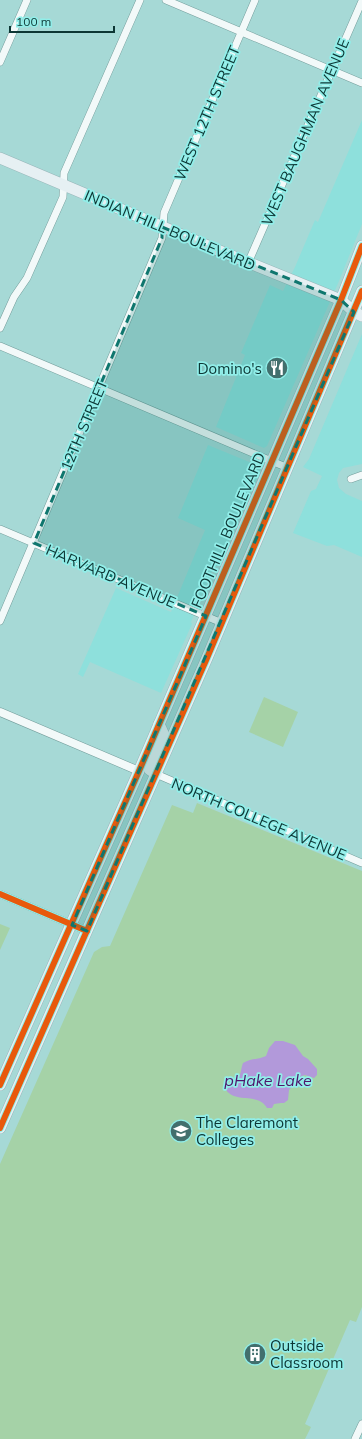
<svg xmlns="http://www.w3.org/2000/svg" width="362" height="1439" font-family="Mulish,sans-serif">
<rect width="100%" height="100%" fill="#a6d9d6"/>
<g fill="#8ee0dc">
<path d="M362 120V224L339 281 267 446 264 448 216 427 245 355 241 353 270 285 283 291 295 267 315 220 318 222Z"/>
<path d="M362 334V464L343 468 339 473 337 480 339 488 346 494 362 501V557L334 545 327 546 293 533 311 491 316 489 322 476 303 467 309 459Z"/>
<path d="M208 445 259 466 260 468V471L252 491 249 493 218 566H214L191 622 192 624 161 693 90 662 83 677 78 674 116 588 171 612 205 530 178 518Z"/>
</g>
<g fill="#a5d2a7">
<path d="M264 697 298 712 283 747 249 732Z"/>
<path d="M197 803 362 871V1307L356 1322 350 1320 305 1424 311 1427 305 1439H0V1164L94 952 102 947 110 946 172 805 193 813Z"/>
<path d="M0 924 10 928 0 950Z"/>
</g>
<path fill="#b299da" d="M275 1041H283L295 1045 303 1056 308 1059 317 1069V1075L314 1078 305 1075 302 1076 289 1090 288 1100 284 1103H281L274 1104 272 1108H267C258 1092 236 1104 226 1090 230 1082 234 1085 238 1079 241 1075 241 1068 243 1063 252 1058 257 1060 266 1056L269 1048Z"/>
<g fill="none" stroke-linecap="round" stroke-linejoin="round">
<g stroke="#739d9b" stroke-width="8">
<g id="minor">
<path d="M166 0 362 83"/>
<path d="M0 62 27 0"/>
<path d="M248 263 362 1"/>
<path d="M0 328 14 297 27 278 63 197 64 173 140 0"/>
<path d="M0 346 288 468"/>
<path d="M351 479 362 475"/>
<path d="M0 529 222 623"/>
<path d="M0 621 162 238 164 213 255 0"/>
<path d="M156 774 362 863"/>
<path d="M0 894 87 931"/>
<path d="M355 1439 362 1424"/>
</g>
</g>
<g stroke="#739d9b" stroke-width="9">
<path id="tertiary" d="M0 712 139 771"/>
</g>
<g stroke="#96b5b8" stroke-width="12">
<g id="primary">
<path d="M0 158 220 251 341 300 354 312 362 316"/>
<path d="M156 774 150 770 151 766 162 738 163 733 159 724"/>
<path d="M0 1085 139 771 341 300 362 246"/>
<path d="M0 1128 207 658 362 291"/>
</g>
</g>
<use href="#minor" stroke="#f2f9f9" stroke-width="7"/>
<use href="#tertiary" stroke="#f2f9f9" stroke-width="8"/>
<use href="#primary" stroke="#e6f0f3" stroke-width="11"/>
<g stroke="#91eee9" stroke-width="8">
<g id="cycleway">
<path d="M0 894 87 931"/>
<path d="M0 1085 139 771 341 300 362 246"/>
<path d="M0 1128 207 658 362 291"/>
</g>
</g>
<use href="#cycleway" stroke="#e8590c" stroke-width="6"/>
</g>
<path fill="#0f766e" fill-opacity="0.2" stroke="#0f766e" stroke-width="3" stroke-dasharray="8 5" stroke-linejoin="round" d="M162 227 341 300 354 312 87 931 72 925 206 616 34 543 162 238Z"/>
<defs>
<g id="restaurant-disc" transform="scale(1.15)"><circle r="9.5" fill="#426f6d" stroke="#91eee9"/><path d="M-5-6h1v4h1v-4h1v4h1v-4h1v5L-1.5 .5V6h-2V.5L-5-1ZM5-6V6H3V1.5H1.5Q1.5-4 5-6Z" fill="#fff"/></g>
<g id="university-disc" transform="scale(1.15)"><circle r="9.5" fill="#426f6d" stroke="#91eee9"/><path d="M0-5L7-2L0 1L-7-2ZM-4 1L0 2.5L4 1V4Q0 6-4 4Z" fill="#fff"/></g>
<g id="building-disc" transform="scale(1.15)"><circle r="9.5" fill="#426f6d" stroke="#91eee9"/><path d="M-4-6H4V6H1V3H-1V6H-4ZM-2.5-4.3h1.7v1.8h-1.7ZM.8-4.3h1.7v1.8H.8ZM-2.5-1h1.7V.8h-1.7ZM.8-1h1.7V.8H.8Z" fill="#fff"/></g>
</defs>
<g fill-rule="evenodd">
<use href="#restaurant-disc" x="277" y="368"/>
<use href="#university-disc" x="181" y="1131"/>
<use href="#building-disc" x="255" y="1354"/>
</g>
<g text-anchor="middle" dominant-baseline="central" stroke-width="3.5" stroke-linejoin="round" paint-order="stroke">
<g font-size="15" fill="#0c3634" stroke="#91eee9">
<text transform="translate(207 113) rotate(-67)">WEST 12TH STREET</text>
<text transform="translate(305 132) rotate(-67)">WEST BAUGHMAN AVENUE</text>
<text transform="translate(170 230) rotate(23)">INDIAN HILL BOULEVARD</text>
<text transform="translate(84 425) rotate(-67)">12TH STREET</text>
<text transform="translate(228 530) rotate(-67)">FOOTHILL BOULEVARD</text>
<text transform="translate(111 576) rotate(23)">HARVARD AVENUE</text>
<text transform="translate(259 819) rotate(23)">NORTH COLLEGE AVENUE</text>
</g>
<g font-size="15" fill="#0c3634" stroke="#91eee9" text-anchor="start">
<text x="262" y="368" text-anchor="end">Domino's</text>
<text x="196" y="1122">The Claremont<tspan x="196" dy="17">Colleges</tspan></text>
<text x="270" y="1345">Outside<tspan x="270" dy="17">Classroom</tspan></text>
</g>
<g font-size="16" font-style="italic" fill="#4f156b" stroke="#91eee9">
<text x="268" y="1080">pHake Lake</text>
</g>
</g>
<path d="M10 26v6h104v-6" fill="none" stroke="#0c3634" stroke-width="2"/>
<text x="16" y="26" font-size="12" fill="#0c3634" stroke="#91eee9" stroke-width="3" paint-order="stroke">100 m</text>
</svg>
